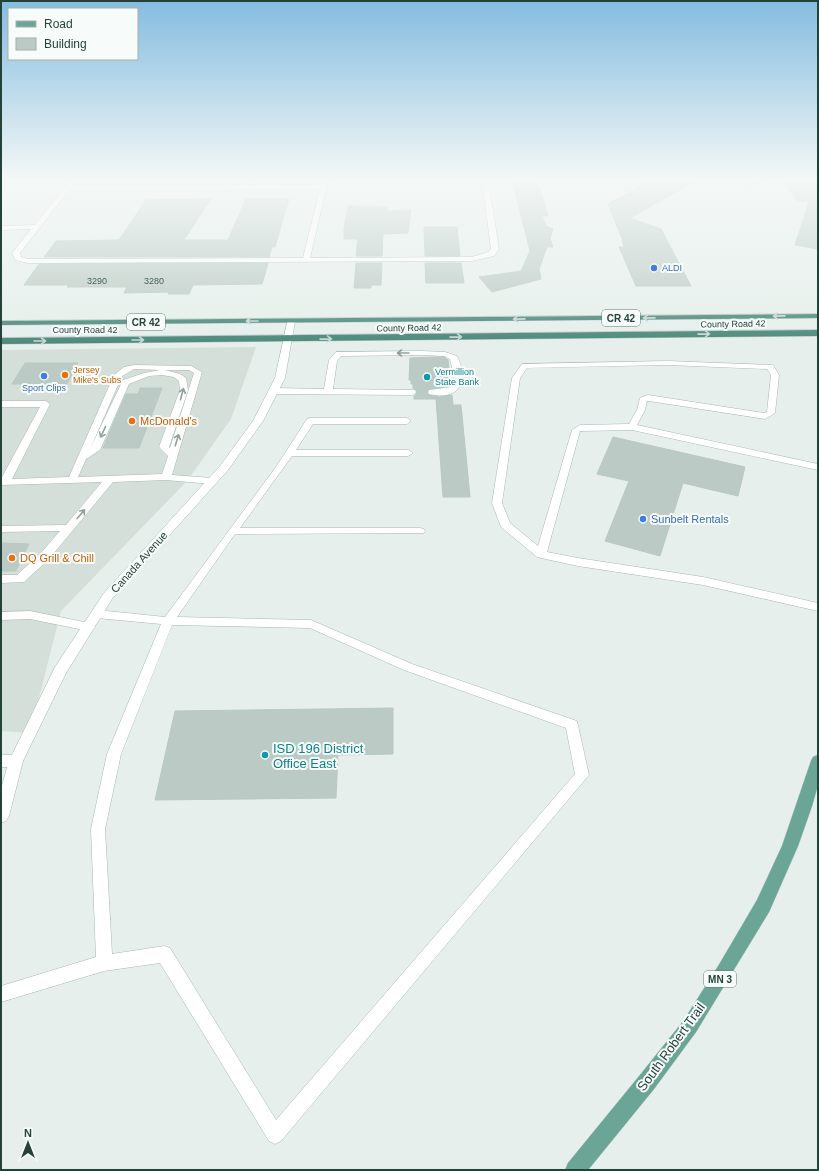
<svg xmlns="http://www.w3.org/2000/svg" width="819" height="1171" font-family="Arial,sans-serif">
<rect width="100%" height="100%" fill="#e6efeb"/>
<path fill="#d4dfda" d="M256 347 231 419 187 481 61 611 30 733 1 731V350Z"/>
<g fill="#bbcac4" stroke="#b8c9c2">
<path d="M652 180H697L630 218 661 229 691 286H636L619 247H624L622 241H623L608 204Z"/>
<path d="M513 184H536L537 188H540L548 216H542L546 226 553 229 550 238 553 247H547L539 269 541 279 492 292 479 277 521 271 530 251Z"/>
<path d="M784 184H818V249L795 245 809 201H798Z"/>
<path d="M211 199 184 240H228L246 199H289L275 247H272L269 257H44L56 241 119 240 146 200Z"/>
<path d="M348 206 387 207V211L411 210 408 233 383 234 382 256H356L358 239H344V229Z"/>
<path d="M424 227H457L460 256H425Z"/>
<path d="M268 263 262 284 193 285 189 294H168L169 292 124 293 127 287H67L69 285H24L39 264Z"/>
<path d="M356 263H382L381 285H371V288H354Z"/>
<path d="M425 263H461L464 283H426Z"/>
<path d="M433 357H444L448 360 451 386 429 389 427 393 429 395 439 397 452 395 453 405H461L470 497H443L436 399H414V396L416 395 417 391 413 388V384H411V380H409L410 358Z"/>
<path d="M25 363H78L67 384H12Z"/>
<path d="M140 388H162L139 448H103L126 394H138Z"/>
<path d="M613 437 745 467 738 496 683 483 660 556 605 541 629 481 597 474Z"/>
<path d="M1 543 29 544 16 571H1Z"/>
<path d="M393 708V754L338 755 336 798 155 800 175 711Z"/>
</g>
<g fill="none" stroke-linecap="round" stroke-linejoin="round">
<g stroke="#a8b8b2" stroke-width="1">
<g id="service">
<path d="M422 351 445 352 457 356C470 382 459 401 429 394L428 392 429 390 452 387C456 379 452 368 450 359L444 356 422 355 341 356 337 361 333 389 415 390 416 392 415 394 412 395 274 394 270 391 274 388 324 389 329 360 336 352Z"/>
<path d="M668 361 773 365 779 375 775 413 765 419 649 401H647L645 410 637 425 818 464V470L632 430 582 431H580L547 552 578 558 703 577 818 603V611L703 585 578 566 541 558 537 557 501 527 492 503 512 378 522 364ZM668 365 767 369 771 375 767 412 764 413 648 395 640 398 637 410 629 424 580 425 572 430 538 546 510 523 502 503 520 378 527 368Z"/>
<path d="M134 365 191 366 202 372 172 475 212 478 217 481 212 484 166 480 113 482 49 559 24 582 1 583V575H17L41 553 60 531 1 532V526L66 525 102 482 1 485V479L40 407H1V401H46L50 404 12 479 69 477 114 375 124 367ZM134 369 160 370 144 373 123 380 90 449 122 376ZM165 370H189L194 373 170 448 169 447 188 390 186 378 180 374ZM162 375 174 377 179 381 180 390 159 447 168 456 162 474 78 477 86 459 100 450 129 384 149 376Z"/>
<path d="M310 418H407L411 421 407 424H313L296 450H408L413 453 408 456H292L240 528H420L424 529 425 531 424 533 235 534 177 617 311 620 412 664 577 721 589 775 281 1141 275 1144 269 1141 160 963 104 971 1 1002V986L96 957 91 829 107 754 161 624 97 618 93 617 91 614 93 611 97 610 165 617 276 467 307 419ZM172 625 310 628 404 670 566 728 575 774 276 1120 170 948 164 946 112 954 105 829 121 754Z"/>
<path d="M30 611 89 623 93 624 95 627 93 630 89 631 30 619 1 620V612Z"/>
</g>
</g>
<g stroke="#a8b8b2" stroke-width="1">
<g id="minor">
<path d="M70 180H77L72 186 321 185 322 180H328L310 258 472 257 488 252 491 249 482 180H488L499 249 494 256 472 261 28 263 15 260 12 253 31 229 1 230V226L35 225ZM320 189 303 258 28 259 21 257 20 253 69 190Z"/>
<path d="M288 319H291L295 321 285 378 263 421 228 470 112 599 66 673 23 761 9 816 6 821 1 823V789L9 761 55 667 104 593 220 466 253 421 275 378Z"/>
</g>
</g>
<g stroke="#a8b8b2" stroke-width="1">
<path id="tertiary" d="M1 755H16L21 757 23 761 21 765 16 767H1Z"/>
</g>
<g stroke="#c2cac8" stroke-width="1">
<path id="primary" d="M818 755V785L812 806 798 846 769 912 696 1032 654 1089 588 1170H565L568 1163 640 1075 684 1020 720 963 757 900 782 846 811 761 813 757Z"/>
</g>
<g stroke="#c2cac8" stroke-width="1">
<g id="trunk">
<path d="M818 314V318L1 325V321Z"/>
<path d="M818 330V336L1 344V338Z"/>
</g>
</g>
<g stroke="#86b3a5" stroke-width="1.5" stroke-dasharray="1 1.5" stroke-linecap="butt">
<path d="M792 180 818 183"/>
<path d="M750 187 753 183 765 180"/>
</g>
<use href="#service" fill="#fff" fill-rule="evenodd"/>
<use href="#minor" fill="#fff" fill-rule="evenodd"/>
<use href="#tertiary" fill="#fff" fill-rule="evenodd"/>
<use href="#primary" fill="#6aa596" fill-rule="evenodd"/>
<use href="#trunk" fill="#4c8a7c" fill-rule="evenodd"/>
</g>
<defs><path id="oneway-shaft" d="M-6 0H5M1.5-3L5.5 0L1.5 3" fill="none" stroke-width="1.6" stroke-linecap="round" stroke-linejoin="round"/></defs>
<g stroke="#c4d9d4">
<use href="#oneway-shaft" transform="translate(779 316) rotate(179)"/>
<use href="#oneway-shaft" transform="translate(649 318) rotate(179)"/>
<use href="#oneway-shaft" transform="translate(519 319) rotate(179)"/>
<use href="#oneway-shaft" transform="translate(252 321) rotate(180)"/>
<use href="#oneway-shaft" transform="translate(704 334) rotate(-1)"/>
<use href="#oneway-shaft" transform="translate(456 337) rotate(-1)"/>
<use href="#oneway-shaft" transform="translate(326 339) rotate(-1)"/>
<use href="#oneway-shaft" transform="translate(138 340)"/>
<use href="#oneway-shaft" transform="translate(40 341)"/>
</g>
<g stroke="#92a09c">
<use href="#oneway-shaft" transform="translate(403 353) rotate(180)"/>
<use href="#oneway-shaft" transform="translate(182 394) rotate(-75)"/>
<use href="#oneway-shaft" transform="translate(103 432) rotate(115)"/>
<use href="#oneway-shaft" transform="translate(177 440) rotate(-73)"/>
<use href="#oneway-shaft" transform="translate(81 514) rotate(-50)"/>
</g>
<linearGradient id="sky" x2="0" y2="1"><stop stop-color="#84bce0"/><stop offset="0.52" stop-color="#f4f8f6"/><stop offset="1" stop-color="#f4f8f6" stop-opacity="0"/></linearGradient>
<rect width="819" height="344" fill="url(#sky)"/>
<g fill="#3f7fe0" stroke="#f7fbf9" stroke-width="1.5">
<circle cx="654" cy="268" r="4"/>
<circle cx="44" cy="376" r="4"/>
<circle cx="643" cy="519" r="4"/>
</g>
<g fill="#e8710a" stroke="#f7fbf9" stroke-width="1.5">
<circle cx="65" cy="375" r="4"/>
<circle cx="132" cy="421" r="4"/>
<circle cx="12" cy="558" r="4"/>
</g>
<g fill="#0f9aa8" stroke="#f7fbf9" stroke-width="1.5">
<circle cx="427" cy="377" r="4"/>
<circle cx="265" cy="755" r="4"/>
</g>
<g text-anchor="middle" dominant-baseline="central" stroke-width="4" stroke-linejoin="round" paint-order="stroke">
<g font-size="9" fill="#366cbe" stroke="#f7fbf9" text-anchor="start">
<text x="662" y="268">ALDI</text>
<text x="44" y="388" text-anchor="middle">Sport Clips</text>
</g>
<g font-size="9" fill="#4a645c">
<text x="97" y="281">3290</text>
<text x="154" y="281">3280</text>
</g>
<g font-size="9" fill="#24423a" stroke="#f7fbf9">
<text transform="translate(733 324) rotate(-1)">County Road 42</text>
<text transform="translate(409 328) rotate(-1)">County Road 42</text>
<text x="85" y="330">County Road 42</text>
</g>
<g font-size="9" fill="#c56008" stroke="#f7fbf9" text-anchor="start">
<text x="73" y="370">Jersey<tspan x="73" dy="10">Mike's Subs</tspan></text>
</g>
<g font-size="9" fill="#0d838f" stroke="#f7fbf9" text-anchor="start">
<text x="435" y="372">Vermillion<tspan x="435" dy="10">State Bank</tspan></text>
</g>
<g fill="#f7fbf9" stroke="#637a73" stroke-width="1">
<rect x="602" y="310" width="38" height="16" rx="3"/>
<rect x="127" y="314" width="38" height="16" rx="3"/>
<rect x="704" y="971" width="32" height="16" rx="3"/>
</g>
<g font-size="10" font-weight="bold" fill="#24423a">
<text x="621" y="318">CR 42</text>
<text x="146" y="322">CR 42</text>
<text x="720" y="979">MN 3</text>
</g>
<g font-size="11" fill="#c56008" stroke="#f7fbf9" text-anchor="start">
<text x="140" y="421">McDonald's</text>
<text x="20" y="558">DQ Grill &amp; Chill</text>
</g>
<g font-size="11" fill="#366cbe" stroke="#f7fbf9" text-anchor="start">
<text x="651" y="519">Sunbelt Rentals</text>
</g>
<g font-size="11" fill="#24423a" stroke="#f7fbf9">
<text transform="translate(139 562) rotate(-48)">Canada Avenue</text>
</g>
<g font-size="13" fill="#0d838f" stroke="#f7fbf9" text-anchor="start">
<text x="273" y="748">ISD 196 District<tspan x="273" dy="15">Office East</tspan></text>
</g>
<g font-size="13" fill="#24423a" stroke="#f7fbf9">
<text transform="translate(671 1047) rotate(-54)">South Robert Trail</text>
</g>
</g>
<rect width="819" height="1171" fill="none" stroke="#24423a" stroke-width="4"/>
<rect x="8" y="8" width="130" height="52" fill="#f7fbf9" stroke="#a3b1ad"/>
<rect x="16" y="21" width="20" height="6" fill="#6aa596" stroke="#a3b1ad"/>
<text x="44" y="28" font-size="12" fill="#24423a">Road</text>
<rect x="16" y="38" width="20" height="12" fill="#bbcac4" stroke="#a3b1ad"/>
<text x="44" y="48" font-size="12" fill="#24423a">Building</text>
<g transform="translate(28 1143)" stroke="#f7fbf9" stroke-width="3" paint-order="stroke">
<path d="M0-3L7 15L0 10L-7 15Z" fill="#24423a"/>
<text y="-6" font-size="11" font-weight="bold" text-anchor="middle" fill="#24423a">N</text>
</g>
</svg>
